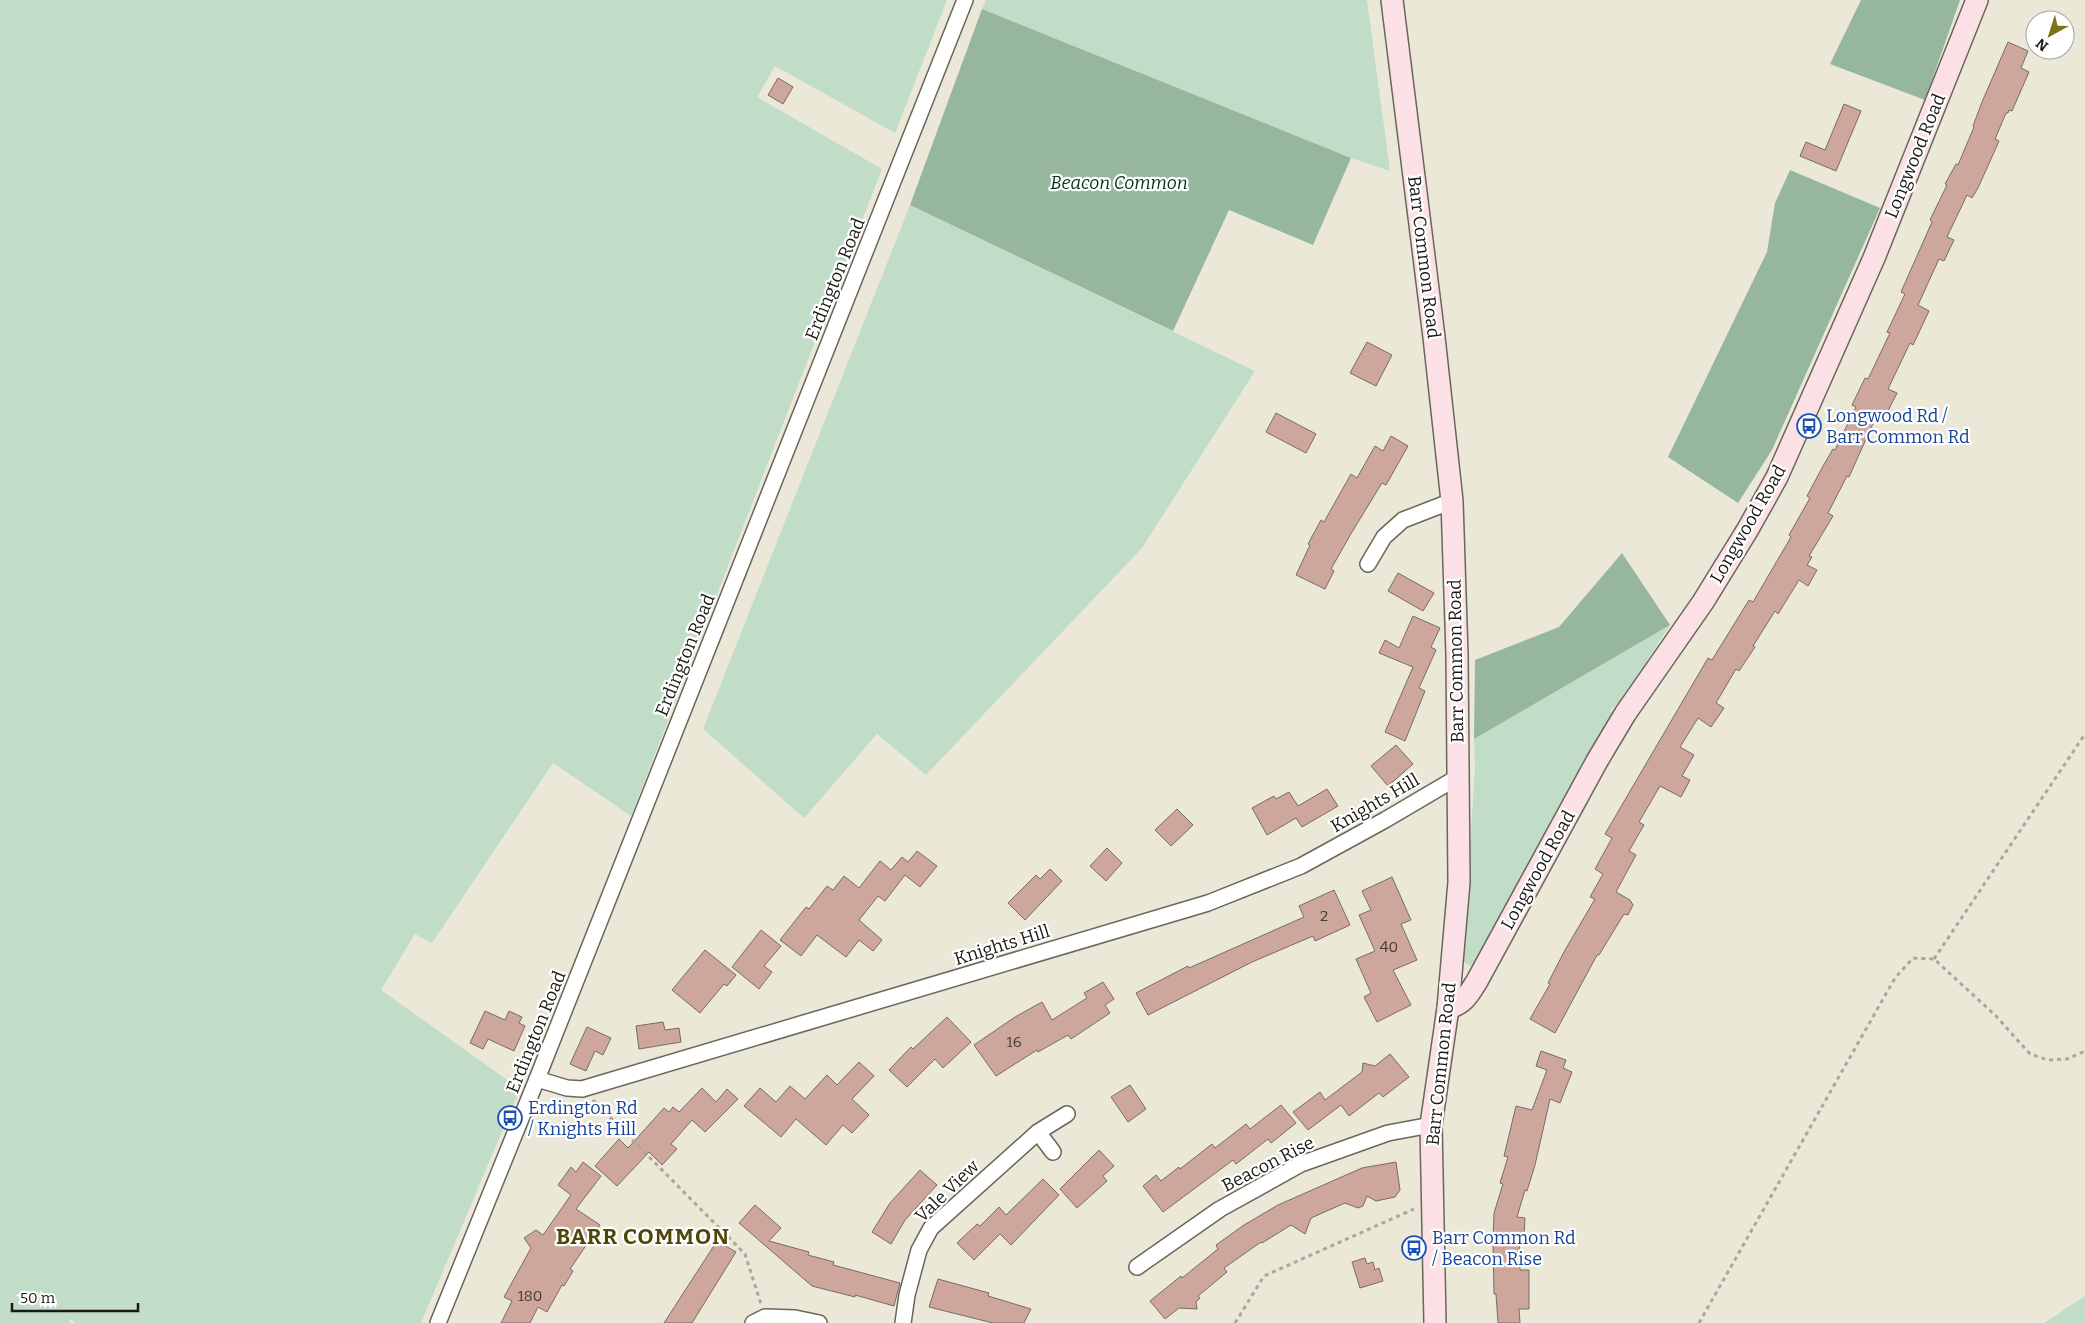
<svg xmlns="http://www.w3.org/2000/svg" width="2085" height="1323" font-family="Bitter,serif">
<rect width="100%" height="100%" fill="#ebe8d8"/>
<g fill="#c2ddc7">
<path d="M0 0H947L895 133 775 66 757 97 882 169 631 816 553 763 432 943 415 934 381 990 520 1089 421 1323H76L71 1319 68 1323H0Z"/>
<path d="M986 0H1367L1390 171 1351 158 982 9Z"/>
<path d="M910 205 1255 371 1142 548 926 775 877 734 804 818 703 729Z"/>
<path d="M1670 625 1622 701 1611 709 1612 718 1474 963 1471 966 1465 963 1463 959 1475 767 1474 739Z"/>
<path d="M2085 1296V1323H2044Z"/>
</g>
<g fill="#97b69e">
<path d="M1861 0H1960L1925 100 1830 64Z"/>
<path d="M982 9 1351 158 1313 245 1229 210 1173 331 910 205Z"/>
<path d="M1790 170 1880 208 1772 450 1738 503 1668 457 1767 252 1775 203Z"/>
<path d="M1622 553 1670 625 1474 739 1475 660 1559 627Z"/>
</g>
<g fill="#cda79b" stroke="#7a6b66">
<path d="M2008 42 2028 51 2021 68 2029 72 2012 111 2009 110 2008 113H2006L1995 139 1999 141 1978 188 1972 198 1967 195 1947 237 1954 240 1944 261 1939 259 1918 305 1929 311 1913 345 1910 343 1888 389 1897 393 1883 421 1876 417 1849 477 1847 476 1828 513 1833 516 1809 556 1812 557 1807 565 1817 570 1808 586 1799 580 1778 614 1775 611 1753 646 1755 647 1739 671 1736 669 1716 703 1724 708 1711 727 1698 718 1680 747 1694 755 1682 776 1690 780 1681 797 1660 786 1639 822 1644 825 1629 851 1636 855 1616 892 1630 900 1633 905 1628 915 1624 914 1599 955H1597L1555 1033 1530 1019 1550 984 1548 983 1565 950 1595 899 1590 897 1603 874 1595 869 1612 838 1605 834 1708 658 1712 660 1749 600 1753 602 1791 537 1789 535 1810 498 1807 496 1822 468 1833 449 1835 450 1856 407 1852 405 1865 378 1868 379 1890 333 1887 332 1905 294 1901 292 1932 222 1930 220 1947 185 1945 184 1956 164 1958 165 1974 127 1973 126 1982 102Z"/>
<path d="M778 78 793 87 783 104 768 95Z"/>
<path d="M1844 104 1861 111 1836 171 1800 156 1806 142 1825 150Z"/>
<path d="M1367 342 1392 355 1376 386 1350 373Z"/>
<path d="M1276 413 1316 434 1306 453 1266 432Z"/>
<path d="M1391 436 1408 446 1386 485 1382 483 1352 532 1331 569 1334 571 1325 589 1296 575 1310 545 1308 544 1321 520 1324 522 1351 474 1357 478 1375 446 1383 451Z"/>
<path d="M1398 573 1434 593 1423 611 1388 591Z"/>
<path d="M1413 616 1440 628 1431 647 1436 650 1419 688 1425 691 1405 741 1385 732 1413 667 1379 653 1385 640 1399 648Z"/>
<path d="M1396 745 1413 764 1388 786 1371 766Z"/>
<path d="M1327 789 1338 806 1302 827 1296 818 1267 835 1252 808 1274 796 1276 799 1289 792 1298 806Z"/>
<path d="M1177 809 1193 825 1171 846 1155 830Z"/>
<path d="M1107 848 1122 863 1106 881 1090 866Z"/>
<path d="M917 851 937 866 920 887 905 875 885 901 878 896 859 920 882 940 873 951 859 940 846 957 817 935 801 956 780 940 806 907 809 909 827 886 833 890 844 876 859 888 880 861 891 870 902 857 908 862Z"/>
<path d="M1050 869 1062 881 1025 920 1008 903 1036 875 1040 879Z"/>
<path d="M1392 877 1411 920 1401 924 1417 960 1393 970 1411 1005 1377 1022 1364 997 1371 993 1356 959 1375 951 1359 915 1371 910 1362 891Z"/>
<path d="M1334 890 1350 925 1315 941 1313 936 1252 962 1148 1015 1136 993 1188 966 1189 968 1304 917 1299 906Z"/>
<path d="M761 930 781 946 764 966 772 972 759 989 732 967Z"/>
<path d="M705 950 736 975 727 986 724 984 700 1013 672 990Z"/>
<path d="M1103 982 1114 999 1105 1005 1110 1013 1071 1039 1068 1035 1038 1052 1037 1050 996 1076 974 1045 1015 1017 1042 1002 1052 1020 1087 998 1084 993Z"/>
<path d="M485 1011 505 1020 509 1011 522 1017 519 1023 525 1026 514 1051 488 1039 483 1049 470 1043Z"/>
<path d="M947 1017 971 1042 943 1068 935 1059 907 1087 889 1070 911 1047 913 1049Z"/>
<path d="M663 1022 665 1030 679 1028 681 1042 639 1049 636 1026Z"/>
<path d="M587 1027 611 1038 603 1055 595 1051 586 1071 570 1064Z"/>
<path d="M1541 1051 1566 1060 1563 1068 1572 1072 1560 1103 1550 1099 1535 1165 1527 1191 1525 1190 1517 1217 1525 1218 1524 1235H1519L1520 1270H1529V1309H1519L1520 1323H1498L1496 1294H1494L1493 1243 1494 1213 1503 1184 1500 1183 1508 1157 1504 1156 1516 1106 1532 1110 1547 1070 1536 1066Z"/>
<path d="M1390 1054 1409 1077 1383 1097 1379 1093 1349 1116 1341 1105 1308 1130 1293 1112 1320 1092 1325 1100 1362 1072 1363 1063 1375 1066Z"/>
<path d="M859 1062 874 1076 852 1099 869 1115 852 1133 843 1125 826 1145 796 1119 781 1137 744 1106 760 1088 776 1102 790 1086 805 1099 827 1075 837 1085Z"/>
<path d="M1130 1085 1146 1109 1128 1122 1111 1097Z"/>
<path d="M702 1088 716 1102 727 1089 738 1099 705 1132 692 1120 671 1144 677 1149 662 1165 649 1152 617 1186 595 1166 619 1139 628 1148 664 1108 669 1112 673 1107 679 1112Z"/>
<path d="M1281 1105 1296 1123 1271 1143 1268 1139 1236 1164 1233 1160 1163 1212 1143 1186 1156 1175 1161 1181 1179 1167 1180 1169 1212 1144 1215 1148 1246 1124 1250 1129Z"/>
<path d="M1099 1150 1114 1166 1103 1176 1107 1181 1077 1208 1060 1189Z"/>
<path d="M583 1162 601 1176 576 1209 600 1225 570 1269 573 1271 564 1286 562 1285 547 1312 538 1307 530 1323H501L512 1301 504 1297 531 1248 524 1238 536 1230 543 1235 571 1195 558 1185 571 1167 576 1172Z"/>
<path d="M1396 1162 1400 1190 1395 1197 1376 1201 1367 1196 1363 1206 1358 1208 1345 1203 1311 1218 1305 1234 1291 1225 1262 1243 1261 1242 1224 1268 1227 1272 1198 1296 1200 1298 1196 1302 1197 1309 1179 1308 1165 1319 1150 1301 1181 1276 1182 1278 1218 1249 1216 1245 1244 1225 1278 1205 1362 1168Z"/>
<path d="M920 1170 937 1185 905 1220 891 1244 872 1232 890 1203Z"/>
<path d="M1043 1179 1059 1195 1011 1245 1000 1234 974 1260 957 1243 977 1224 980 1226 999 1207 1006 1215Z"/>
<path d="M755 1205 781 1228 769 1241 809 1252 808 1255 834 1262 833 1265 900 1283 894 1306 855 1295V1297L812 1286 739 1223Z"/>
<path d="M717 1241 736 1252 692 1323H664Z"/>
<path d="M1365 1258 1367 1264 1373 1262 1375 1270 1379 1268 1383 1281 1360 1288 1352 1262Z"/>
<path d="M938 1279 989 1293 988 1296 1031 1309 1024 1323H993L929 1307Z"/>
</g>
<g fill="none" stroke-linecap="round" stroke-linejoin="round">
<g stroke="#6a675a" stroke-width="18">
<g id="street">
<path d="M1368 564 1384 537 1403 520 1452 501"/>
<path d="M537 1079 567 1088 582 1089 1208 903 1301 866 1385 820 1458 777"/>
<path d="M1038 1132 1053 1152"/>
<path d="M1137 1267 1220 1209 1301 1164 1388 1133 1431 1125"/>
<path d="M438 1323 537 1079 965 0"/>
<path d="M753 1323 765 1317 795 1318 819 1323"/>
<path d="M903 1323 907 1295 919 1250 931 1228 1038 1132 1067 1114"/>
</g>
</g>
<g stroke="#6a675a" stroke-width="24">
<g id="secondary">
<path d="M1392 0 1434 337 1452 501 1457 655 1459 882 1448 1008 1431 1125 1435 1323"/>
<path d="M1448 1008C1464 1004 1469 994 1477 981L1597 761 1625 714 1703 602 1748 529 1777 477 1874 258 1977 0"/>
</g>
</g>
<g stroke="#aaa79b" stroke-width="3" stroke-dasharray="4 4" stroke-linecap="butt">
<path d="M1934 959 2085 734"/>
<path d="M593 1100 745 1254 761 1304"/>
<path d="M1235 1323 1264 1276 1414 1209"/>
<path d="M1699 1323 1895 978 1913 958 1934 959 1995 1015 2030 1054 2048 1060 2067 1059 2085 1051"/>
</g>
<use href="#street" stroke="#fff" stroke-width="15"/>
<use href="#secondary" stroke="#fbe0e6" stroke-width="21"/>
</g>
<defs>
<g id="bus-ring" transform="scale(1.25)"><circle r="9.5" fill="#fff" stroke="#1a4fb4" stroke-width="1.5"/><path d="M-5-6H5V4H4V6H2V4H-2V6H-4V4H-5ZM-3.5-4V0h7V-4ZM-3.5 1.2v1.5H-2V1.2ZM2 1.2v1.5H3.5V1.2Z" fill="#1a4fb4"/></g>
</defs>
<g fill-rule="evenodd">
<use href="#bus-ring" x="1809" y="426"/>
<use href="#bus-ring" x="510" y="1118"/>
<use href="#bus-ring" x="1414" y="1248"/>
</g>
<g text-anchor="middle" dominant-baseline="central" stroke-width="4.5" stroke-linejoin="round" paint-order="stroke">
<g font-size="15" fill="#473c36">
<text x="1324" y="916">2</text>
<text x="1389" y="947">40</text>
<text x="1014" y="1042">16</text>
<text x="530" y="1296">180</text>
</g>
<g font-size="18" fill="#1a1914" stroke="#fff">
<text transform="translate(1915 156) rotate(-68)">Longwood Road</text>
<text transform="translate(1424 257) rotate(83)">Barr Common Road</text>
<text transform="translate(835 279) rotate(-68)">Erdington Road</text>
<text transform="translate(1748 524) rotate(-60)">Longwood Road</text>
<text transform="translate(685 655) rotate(-68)">Erdington Road</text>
<text transform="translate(1456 661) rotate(-91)">Barr Common Road</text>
<text transform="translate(1375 803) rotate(-30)">Knights Hill</text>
<text transform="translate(1538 870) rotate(-61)">Longwood Road</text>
<text transform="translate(1002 945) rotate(-17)">Knights Hill</text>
<text transform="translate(536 1032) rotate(-68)">Erdington Road</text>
<text transform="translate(1441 1064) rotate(-84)">Barr Common Road</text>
<text transform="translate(1268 1164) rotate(-27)">Beacon Rise</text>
<text transform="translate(947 1191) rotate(-44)">Vale View</text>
</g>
<g font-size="18" font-style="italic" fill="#003515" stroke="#fff">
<text x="1119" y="183">Beacon Common</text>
</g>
<g font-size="18" fill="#164399" stroke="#fff" text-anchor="start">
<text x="1826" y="416">Longwood Rd /<tspan x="1826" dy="21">Barr Common Rd</tspan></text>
<text x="528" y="1108">Erdington Rd<tspan x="528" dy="21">/ Knights Hill</tspan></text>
<text x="1432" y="1238">Barr Common Rd<tspan x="1432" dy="21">/ Beacon Rise</tspan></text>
</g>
<g font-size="22" font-weight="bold" letter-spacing="1" fill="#4e4806" stroke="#fff">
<text x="643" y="1236">BARR COMMON</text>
</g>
</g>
<g transform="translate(2050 35) rotate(219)"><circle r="24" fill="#ffffff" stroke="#a3a3a1"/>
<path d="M0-4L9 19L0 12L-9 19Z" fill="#7d7417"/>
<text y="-8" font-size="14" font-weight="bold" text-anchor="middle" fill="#1a1914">N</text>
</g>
<path d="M12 1303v8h126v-8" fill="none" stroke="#1a1914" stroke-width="2.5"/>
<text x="20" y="1303" font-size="15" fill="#1a1914" stroke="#ffffff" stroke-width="4" paint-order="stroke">50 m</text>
</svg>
